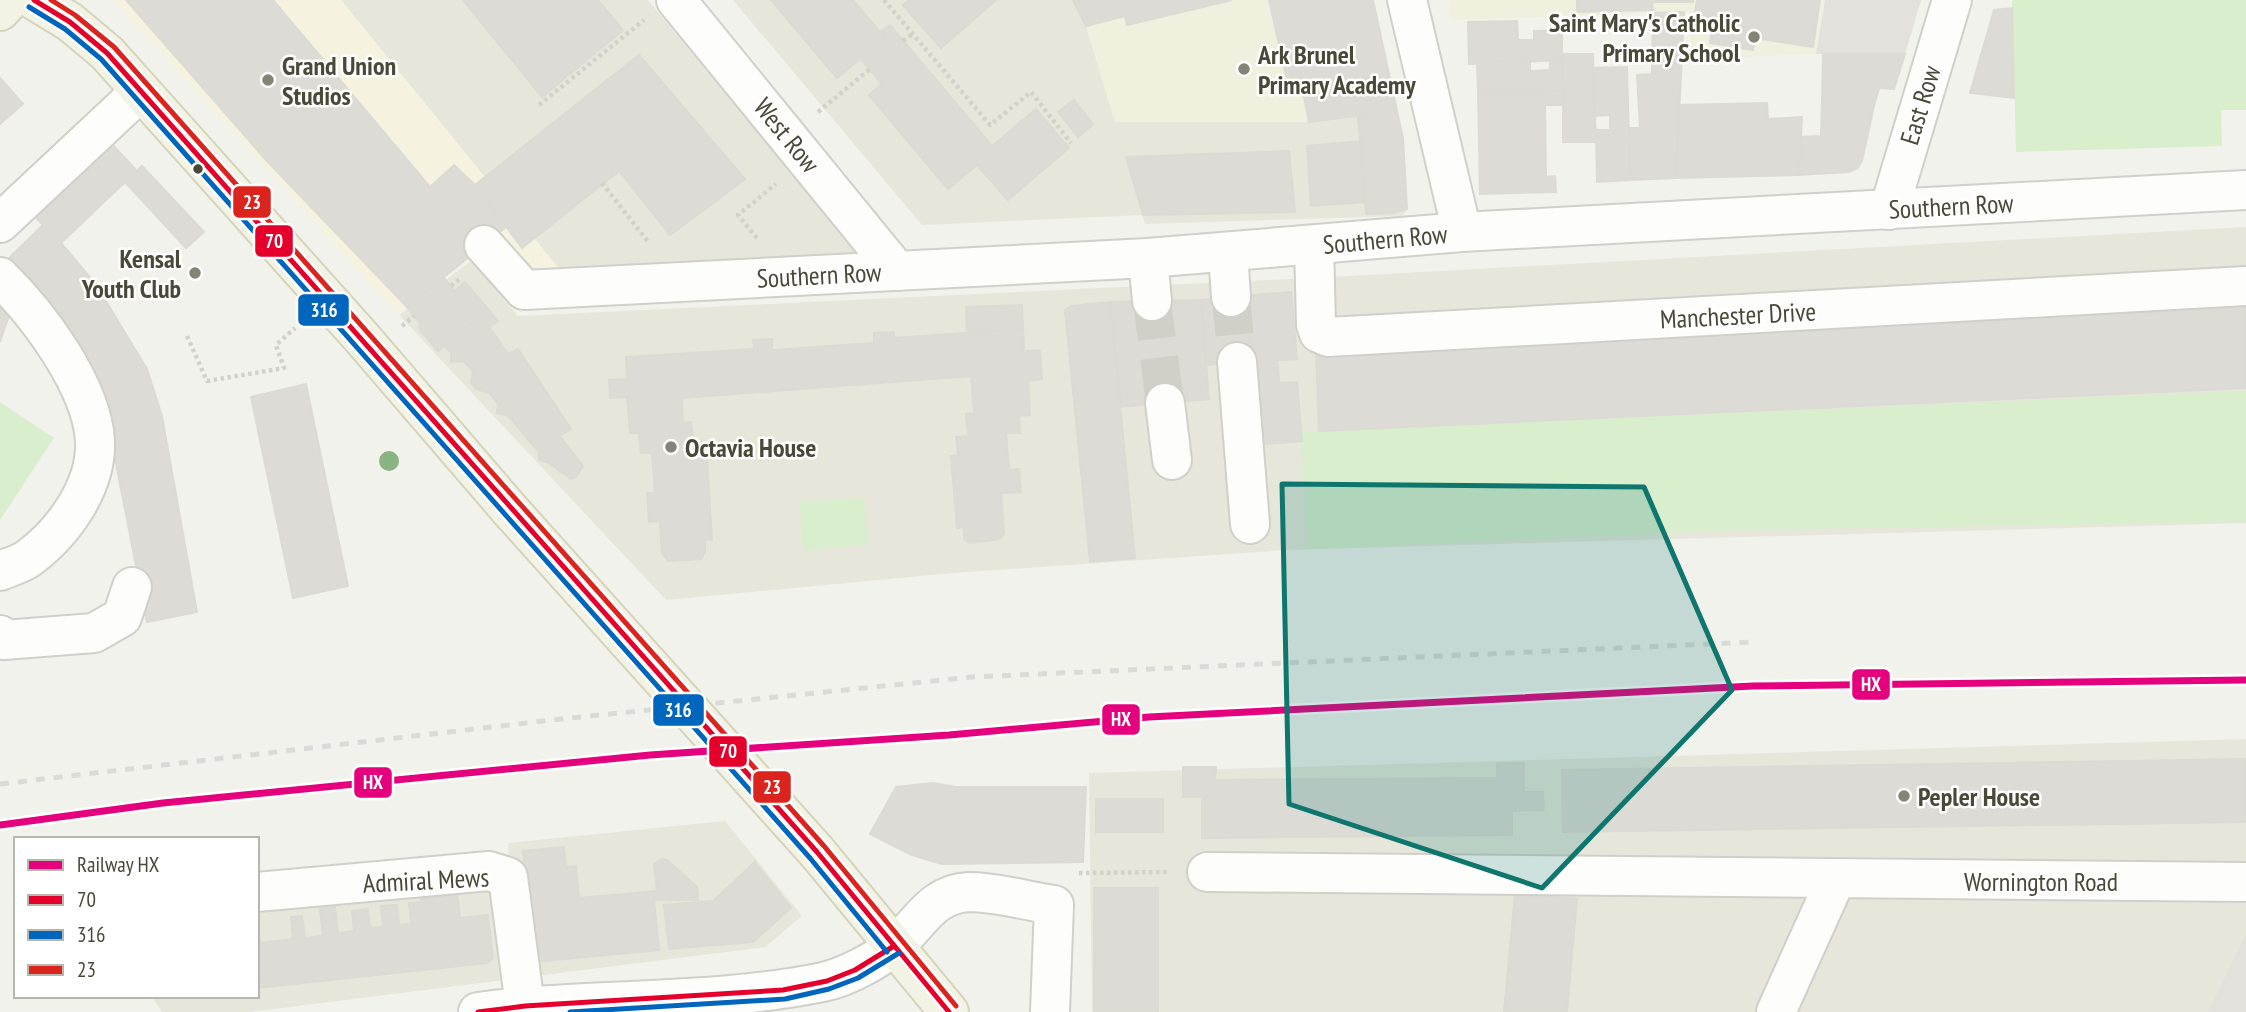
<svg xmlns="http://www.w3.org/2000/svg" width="2246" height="1012" font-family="'PT Sans Narrow',sans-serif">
<rect width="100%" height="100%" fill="#f2f2ed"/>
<g fill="#e7e6da">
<path d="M341 0H648L858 254 560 270Z"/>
<path d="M733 0H1073L1086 26 1115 122H1309L1397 111 1403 138 1407 209 1402 216 1145 224 1142 215 922 225Z"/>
<path d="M2246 227V523L1286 550 953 573 666 600 399 315 471 261 518 316 1330 277Z"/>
<path d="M2246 739V1012H1092L1089 773Z"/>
<path d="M725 821 802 916 765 947 250 1012H162L151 996H257V899L509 870 508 843Z"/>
</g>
<path fill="#f5f2e0" d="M113 0H341L560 270H529L495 235 399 315Z"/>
<g fill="#f0f0df">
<path d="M1073 0H1373L1397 111 1309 122H1115L1086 26Z"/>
<path d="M1448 0H1825L1816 54 1690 59 1689 12 1452 20Z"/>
</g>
<g fill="#d8eecd">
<path d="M2012 0H2246V110H2221L2222 146 2016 152Z"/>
<path d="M2246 391V522L1738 530 1309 549 1301 432Z"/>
<path d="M0 402 54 438 0 520Z"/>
<path d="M864 498 867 545 803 550 800 502Z"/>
</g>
<g fill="#e2e1dc">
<path d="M1825 0H1921L1905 54H1816Z"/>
<path d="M2246 934V1012H2208Z"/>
</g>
<g fill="#dcdbd5" stroke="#dbdad3" stroke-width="2">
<path d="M126 0H273L430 187 454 165 475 185 506 227 407 307 266 160Z"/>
<path d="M463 0H598L623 30 542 97Z"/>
<path d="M771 0H853L885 38 837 78Z"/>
<path d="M909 0H996L941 48 903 5Z"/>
<path d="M1073 0H1232L1127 25 1125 16 1086 26Z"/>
<path d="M1269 0H1373L1397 111 1309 122 1302 87 1289 89Z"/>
<path d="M1577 0H1693V2H1652L1653 10 1577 12Z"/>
<path d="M1697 0H1820L1813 47 1755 38 1753 50 1710 43 1712 29 1693 25Z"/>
<path d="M2012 8 2014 98 1970 93 1994 10Z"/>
<path d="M1684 12 1676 178 1630 180 1629 128H1640L1637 75 1652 74 1653 13Z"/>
<path d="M1517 21 1518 40H1534V31L1562 30V60L1469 64 1468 22Z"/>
<path d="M890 25 992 146 1036 109 1069 148 1008 200 977 165 948 189 869 95 882 84 860 58 885 38 880 32Z"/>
<path d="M1563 54H1593L1596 142H1563Z"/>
<path d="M1823 54H1905L1894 89 1879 88 1874 106 1822 101Z"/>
<path d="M639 55 745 179 670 235 619 171 522 248 475 185Z"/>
<path d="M1530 60V71L1550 70V61L1562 60 1563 91 1478 92 1477 63Z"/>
<path d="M1627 67 1630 180 1597 182 1596 130H1610V115L1595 116 1593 68Z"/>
<path d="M0 78 23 104 0 124Z"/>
<path d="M1563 91V105H1545L1546 177 1555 176 1556 192 1480 194 1478 92Z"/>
<path d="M1074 100 1093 124 1078 137 1058 112Z"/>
<path d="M1822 101 1874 106 1862 161 1858 168 1849 172 1799 175 1801 137 1821 136Z"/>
<path d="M1767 103 1768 119 1802 117 1799 175 1676 178 1679 105Z"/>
<path d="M1397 111 1403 138 1407 209 1393 213 1366 214 1358 116Z"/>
<path d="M106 138 137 171 142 166 204 232 186 248 125 182 61 243 95 283 147 369 162 416 197 612 147 622 106 412 88 363 64 320 28 276 8 259 43 225 29 210Z"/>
<path d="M1360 141 1365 202 1311 206 1307 146Z"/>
<path d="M1289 151 1295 212 1143 215 1126 157Z"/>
<path d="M443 277 455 291 465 282 488 309 438 351 419 329 420 323 407 307Z"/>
<path d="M1291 292 1297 359 1277 360 1278 368 1254 370 1244 296Z"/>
<path d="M1244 296 1250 361 1206 365 1201 300Z"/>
<path d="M1201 300 1209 399 1121 407 1110 302Z"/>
<path d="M0 302 13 304 0 342Z"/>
<path d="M1110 302 1135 558 1090 562 1065 310 1071 306Z"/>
<path d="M1022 305 1023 329 967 333 966 307Z"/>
<path d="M2246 308V388L1319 431 1316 351Z"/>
<path d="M488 309 498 321 489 327 508 354 518 349 571 429 560 436 583 466 576 477 571 479 549 463 539 460V452L508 416 497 413 498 403 489 393 476 389 471 382 473 371 464 361 451 362V352L444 346Z"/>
<path d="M1023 329 1024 351 1040 350 1042 379 1028 381 1030 415 1019 416 1020 433H1006L1009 470 1019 469 1021 492 1001 493 1004 534 999 539 970 543 964 539V527L957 528 951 456 958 455 956 437 968 436 966 414 974 413 971 376 682 398 683 423 691 422 693 442H701L702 460H707L712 540H705V552L701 559 668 561 662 553 660 521 649 522 647 493H655L652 453H641L639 433H630L627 397 610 398 609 380 627 379 626 357 754 349 753 340 772 339V350L874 343V333L894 332V338Z"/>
<path d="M1278 368 1279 383 1297 382 1302 441 1255 445 1254 370Z"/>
<path d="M306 384 348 586 293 598 251 397Z"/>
<path d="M2246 759V822L1563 832 1562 770Z"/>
<path d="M1497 763H1524V792H1543L1544 810 1512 811V835L1202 838V797H1183V767H1216L1215 780 1497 778Z"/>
<path d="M933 783 956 787H1086L1083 862 942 864 912 855 870 834 896 787Z"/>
<rect x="1096" y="799" width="67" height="33"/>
<path d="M564 847 566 867 576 866 579 898 657 891 654 864 662 859 667 860 697 887 698 900H654L659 950 534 962 523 851Z"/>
<path d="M755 862 791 908 753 942 669 949 664 905 713 901Z"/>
<rect x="1094" y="888" width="64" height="124"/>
<path d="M457 893 460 918 488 915 493 958 487 963 257 988V922L260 943 293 939 291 917 302 916 305 938 323 936 320 909 335 907 338 933 354 931 352 911 368 909 370 928 383 927 381 906 397 905 399 925 411 924 409 903 422 902 421 897Z"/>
<path d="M1515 894 1577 899 1567 1012H1504Z"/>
</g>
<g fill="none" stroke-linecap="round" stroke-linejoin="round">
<g stroke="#d0d0c9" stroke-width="38" stroke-dasharray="38 19" stroke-linecap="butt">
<path d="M1231 297 1237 362"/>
<path d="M1152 301 1165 403"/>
</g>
<g stroke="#d0d0ca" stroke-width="42">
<g id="minor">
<path d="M676 0 897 271"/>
<path d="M1407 0 1462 232"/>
<path d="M1889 210 1952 0"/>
<path d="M0 223 141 91"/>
<path d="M484 245 524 290 1148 258 1462 232 2246 190"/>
<path d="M1314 245 1316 325 1319 333 1328 337 2246 286"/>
<path d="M1228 252 1231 297"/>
<path d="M1148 258 1152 301"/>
<path d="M0 277C38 314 92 386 95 441 97 486 64 532 29 558 21 564 9 567 0 571"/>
<path d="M1237 362 1250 524"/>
<path d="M1165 403 1172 460"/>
<path d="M0 635 4 640 94 633 122 617 132 587"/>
<path d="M1207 872 2246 882"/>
<path d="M257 892 489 871 508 877 525 1006"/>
<path d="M478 1012C591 997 711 1005 823 982 846 977 876 961 894 946 920 925 930 894 969 892 996 892 1027 901 1054 905L1050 1012"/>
<path d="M1776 1012 1836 879"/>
</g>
</g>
<g stroke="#d5d4ba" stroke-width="42">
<g id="major">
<path d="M34 0 70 22 107 53 362 338 510 510"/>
<path d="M0 11 10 0"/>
<path d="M817 852 949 1012"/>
</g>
</g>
<g stroke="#d2d2cb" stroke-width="4.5" stroke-dasharray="3.5 3.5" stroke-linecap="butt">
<path d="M884 0 990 125 1031 92 1071 143"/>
<path d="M903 41 913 33"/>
<path d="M539 105 644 20"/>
<path d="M818 112 870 69"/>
<path d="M602 183 649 243"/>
<path d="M757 238 738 215 776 184"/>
<path d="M451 286 461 278"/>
<path d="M402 326 414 316"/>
<path d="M187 336 207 381 284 368 276 345 295 328"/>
<path d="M1079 873 1168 872"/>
</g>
<use href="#minor" stroke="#fdfdfc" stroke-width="38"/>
<use href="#major" stroke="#f2f2e5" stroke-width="38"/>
<path stroke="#dadad9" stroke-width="5" stroke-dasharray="9 9" stroke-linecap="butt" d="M0 784 561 719 972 677 1753 642"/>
<g stroke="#d5d4ba" stroke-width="42" stroke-linecap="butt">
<path id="major-bridge" d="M510 510 817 852"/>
</g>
<use href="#major-bridge" stroke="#f2f2e5" stroke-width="38"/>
<g stroke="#fff" stroke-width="10">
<g id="bus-1">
<path d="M34 0 70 22 107 53 817 852 949 1012"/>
<path d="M478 1012 525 1006 783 990 827 981 855 970 894 946"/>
</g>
</g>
<g stroke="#fff" stroke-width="10">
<g id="bus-2">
<path d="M29 7 65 29 101 59 810 858 887 952"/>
<path d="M570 1012 785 999 829 989 858 978 899 953"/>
</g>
</g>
<g stroke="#fff" stroke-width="10">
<path id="bus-3" d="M51 0 75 15 114 47 824 846 956 1006"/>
</g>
<use href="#bus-1" stroke="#e4002b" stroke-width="5"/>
<use href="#bus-2" stroke="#0065bd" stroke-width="5"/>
<use href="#bus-3" stroke="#dc241f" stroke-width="5"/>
<g stroke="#fff" stroke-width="12">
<path id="rail-1" d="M0 825 163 803 650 755 949 735 1149 717 1753 686 2246 680"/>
</g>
<use href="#rail-1" stroke="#e5007d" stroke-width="7"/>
</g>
<circle fill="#89b381" cx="389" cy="461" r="10"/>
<path fill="#0f766e" fill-opacity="0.2" stroke="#0f766e" stroke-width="5" stroke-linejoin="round" d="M1282 484 1644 487 1732 690 1542 888 1289 804Z"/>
<g fill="#858477" stroke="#fff" stroke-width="2.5">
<circle cx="1754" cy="37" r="7"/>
<circle cx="1244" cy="69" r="7"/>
<circle cx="268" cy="80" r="7"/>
<circle cx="195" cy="273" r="7"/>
<circle cx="671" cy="447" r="7"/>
<circle cx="1904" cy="796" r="7"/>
</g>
<circle fill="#4a4838" stroke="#fff" stroke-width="2.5" cx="198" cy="169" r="6"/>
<g text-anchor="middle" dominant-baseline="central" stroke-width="5" stroke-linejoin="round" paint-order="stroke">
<g font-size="26" font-weight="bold" fill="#4a4838" stroke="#fff" text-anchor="start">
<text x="1740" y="22" text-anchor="end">Saint Mary's Catholic<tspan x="1740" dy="30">Primary School</tspan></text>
<text x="1258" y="54">Ark Brunel<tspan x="1258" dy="30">Primary Academy</tspan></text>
<text x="282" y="65">Grand Union<tspan x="282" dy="30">Studios</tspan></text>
<text x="181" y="258" text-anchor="end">Kensal<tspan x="181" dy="30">Youth Club</tspan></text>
<text x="685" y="447">Octavia House</text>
<text x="1918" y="796">Pepler House</text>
</g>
<g font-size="26" fill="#4a4838" stroke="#fff">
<text transform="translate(1920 105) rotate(-73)">East Row</text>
<text transform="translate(787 135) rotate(51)">West Row</text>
<text transform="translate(1951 206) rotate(-3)">Southern Row</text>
<text transform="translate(1385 239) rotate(-5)">Southern Row</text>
<text transform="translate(819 275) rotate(-3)">Southern Row</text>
<text transform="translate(1738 315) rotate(-3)">Manchester Drive</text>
<text transform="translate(426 880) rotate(-3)">Admiral Mews</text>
<text x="2041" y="881">Wornington Road</text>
</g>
</g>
<g stroke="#fff" stroke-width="2.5">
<rect x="232" y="185" width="40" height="34" rx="7" fill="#dc241f"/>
<rect x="254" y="224" width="40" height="34" rx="7" fill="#e4002b"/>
<rect x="297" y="293" width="53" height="34" rx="7" fill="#0065bd"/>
<rect x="1851" y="668" width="40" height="33" rx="7" fill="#e5007d"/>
<rect x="652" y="693" width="53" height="34" rx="7" fill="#0065bd"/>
<rect x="1101" y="703" width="40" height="33" rx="7" fill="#e5007d"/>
<rect x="708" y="735" width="40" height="33" rx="7" fill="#e4002b"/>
<rect x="353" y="766" width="40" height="33" rx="7" fill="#e5007d"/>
<rect x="752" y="770" width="40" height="34" rx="7" fill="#dc241f"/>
</g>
<g font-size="19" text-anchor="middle" font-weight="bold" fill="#fff">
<text x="252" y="209">23</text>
<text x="274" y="248">70</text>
<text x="324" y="317">316</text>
<text x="1871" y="691">HX</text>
<text x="678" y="717">316</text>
<text x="1121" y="726">HX</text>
<text x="728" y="758">70</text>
<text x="373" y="789">HX</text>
<text x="772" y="794">23</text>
</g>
<rect x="14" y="837" width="245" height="161" fill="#ffffff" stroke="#b7b6af" stroke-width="2"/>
<rect x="28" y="860" width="35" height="10" fill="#e5007d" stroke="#b7b6af" stroke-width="2"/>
<text x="77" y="872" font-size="21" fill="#4a4838">Railway HX</text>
<rect x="28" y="895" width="35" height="10" fill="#e4002b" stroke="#b7b6af" stroke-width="2"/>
<text x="77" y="907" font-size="21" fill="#4a4838">70</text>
<rect x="28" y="930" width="35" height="10" fill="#0065bd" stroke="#b7b6af" stroke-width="2"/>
<text x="77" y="942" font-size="21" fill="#4a4838">316</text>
<rect x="28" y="965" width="35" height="10" fill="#dc241f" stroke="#b7b6af" stroke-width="2"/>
<text x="77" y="977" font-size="21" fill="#4a4838">23</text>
</svg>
